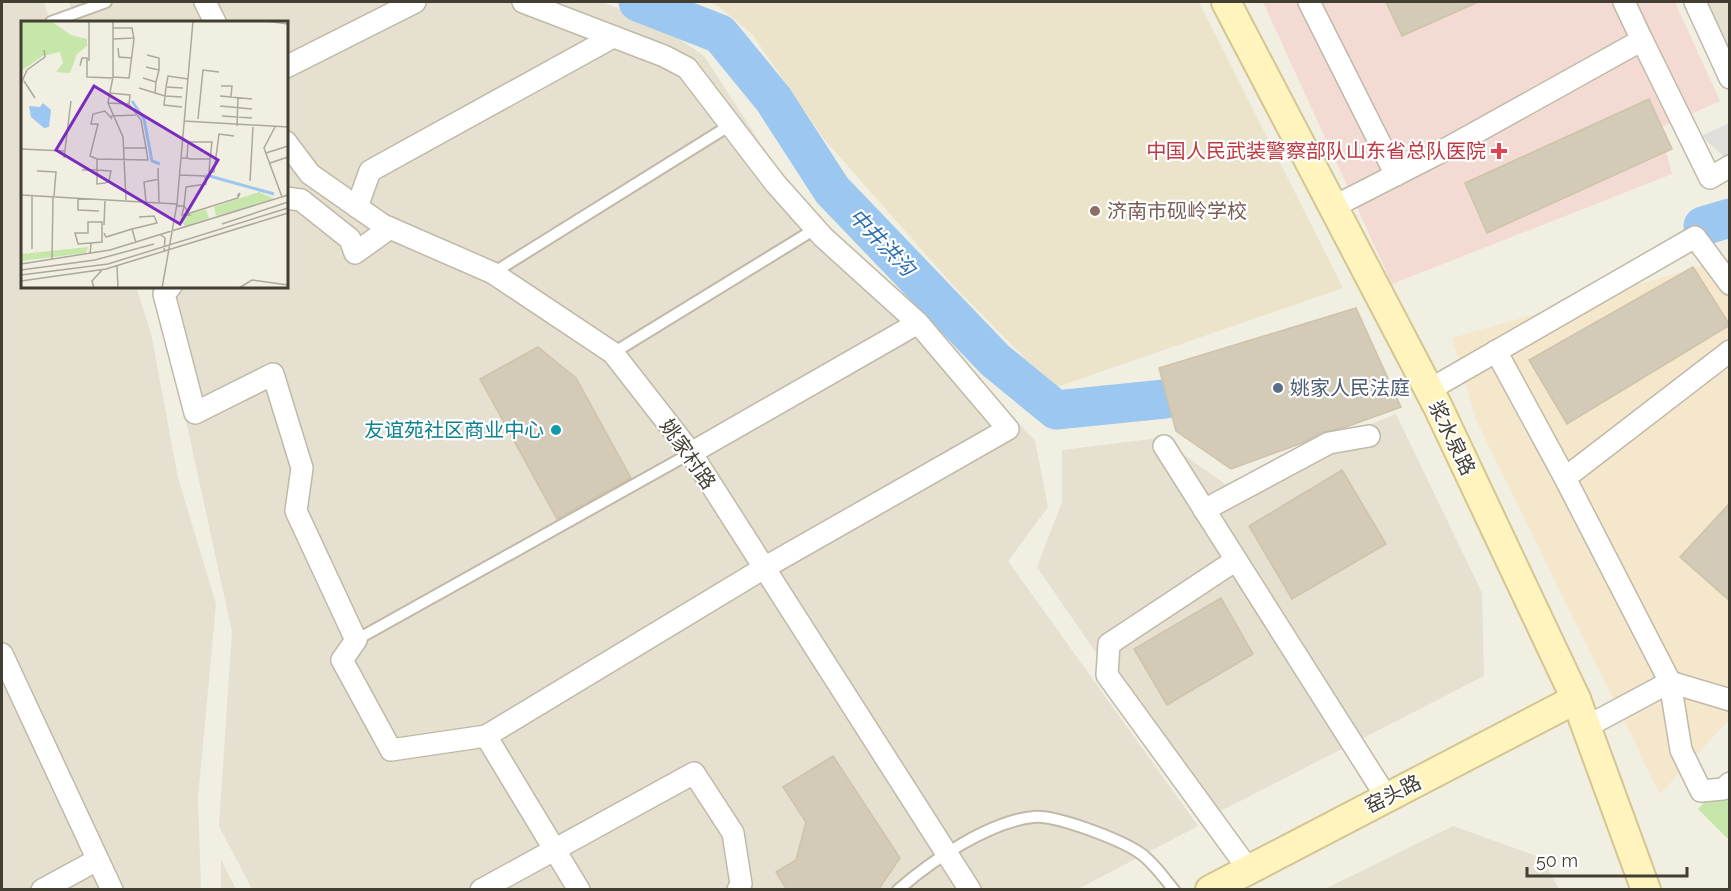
<svg xmlns="http://www.w3.org/2000/svg" width="1731" height="891" font-family="Raleway,'Noto Sans SC',sans-serif">
<rect width="100%" height="100%" fill="#f1eee2"/>
<g fill="#e5e0d0">
<path d="M2 2H44L50 22H22V286L136 287 151 333 178 478 216 604 198 798 201 889 2 890Z"/>
<path d="M69 2H601L654 22 704 56 807 215 967 367 1035 441 1048 507 1008 561 1198 826 1078 889H252L219 826 232 632 157 287 286 286V22H75Z"/>
<path d="M1691 2H1729V87Z"/>
<path d="M1396 414 1482 593 1484 676 1209 817 1037 567 1062 502V450L1160 438 1225 484Z"/>
<path d="M1453 826 1542 858 1559 889H1325Z"/>
<path d="M221 860 236 889H221Z"/>
</g>
<path fill="#f5e7cb" d="M1729 258V720L1660 794 1476 420 1452 338Z"/>
<path fill="#ebe4cb" d="M708 2H1199L1343 288 1054 388 950 282 824 139 752 34 718 6Z"/>
<path fill="#f3dbd4" d="M1263 2H1675L1720 101 1660 128 1672 174 1392 284Z"/>
<path fill="#c6e7a9" d="M1729 775V840L1698 809Z"/>
<path fill="#e1dfdb" d="M1729 123V161L1701 136Z"/>
<g fill="none" stroke-linecap="round" stroke-linejoin="round">
<g stroke="#9bc7f1" stroke-width="39">
<path d="M638 2 720 34 774 100 832 190 995 360 1056 410 1165 399"/>
<path d="M1703 226 1730 218"/>
</g>
</g>
<g fill="#d3cab7" stroke="#cec3aa" stroke-width="1.5">
<path d="M1386 2H1478L1402 36Z"/>
<path d="M1649 99 1672 149 1487 233 1465 183Z"/>
<path d="M1693 267 1730 325 1567 424 1529 360Z"/>
<path d="M1356 308 1401 407 1346 427 1323 432 1302 443 1231 469 1176 431 1159 368Z"/>
<path d="M538 347 576 378 631 478 557 519 480 379Z"/>
<path d="M1342 470 1386 544 1292 599 1249 526Z"/>
<path d="M1730 503V601L1680 557Z"/>
<path d="M1221 598 1253 654 1167 705 1134 649Z"/>
<path d="M833 756 900 858 878 890H787L776 872 796 860 806 822 783 787Z"/>
</g>
<g fill="none" stroke-linecap="round" stroke-linejoin="round">
<g stroke="#c0b9a7" stroke-width="14">
<g id="lane">
<path d="M51 22 106 2"/>
<path d="M493 273 732 124"/>
<path d="M613 353 815 229"/>
<path d="M356 640 691 453"/>
<path d="M898 890C931 861 988 822 1033 817 1055 814 1121 840 1140 853 1153 862 1164 878 1174 890"/>
</g>
</g>
<g stroke="#c0b9a7" stroke-width="24">
<g id="street">
<path d="M205 2 215 22"/>
<path d="M523 2 664 56 687 68 775 183 823 237 918 323 691 453"/>
<path d="M1309 2 1396 175"/>
<path d="M1695 2 1730 78"/>
<path d="M1642 40 1710 178 1730 166"/>
<path d="M286 67 415 2"/>
<path d="M286 142 310 174 383 225 493 273 613 353 691 453 970 890"/>
<path d="M286 198 301 200 350 239 355 253 390 228"/>
<path d="M1335 206 1437 154 1642 40 1624 2"/>
<path d="M357 207 370 171 613 37"/>
<path d="M171 286 164 294 195 413 273 374 302 468 296 511 356 640 342 660 391 750 486 736"/>
<path d="M1496 351 1565 478"/>
<path d="M1730 351 1565 478 1670 682 1681 750 1701 791 1723 789 1730 783"/>
<path d="M1429 390 1695 237 1730 284"/>
<path d="M1164 446 1387 798"/>
<path d="M1204 510 1329 443 1369 436"/>
<path d="M1236 560 1109 644 1107 675 1249 870"/>
<path d="M2 654 112 890"/>
<path d="M1586 727 1670 682 1730 700"/>
<path d="M42 890 97 860"/>
<path d="M481 890 694 773 733 833 741 884 738 890"/>
<path d="M579 890 486 736 764 568 1008 429 918 323"/>
</g>
</g>
<g stroke="#d3c690" stroke-width="32">
<g id="secondary">
<path d="M1226 2 1438 407 1576 699 1646 890"/>
<path d="M1210 890 1576 699"/>
</g>
</g>
<use href="#lane" stroke="#fff" stroke-width="10"/>
<use href="#street" stroke="#fff" stroke-width="21"/>
<use href="#secondary" stroke="#fff4be" stroke-width="28"/>
</g>
<path fill="#e0444e" stroke="#fff" stroke-width="2" d="M1496 142h6v6h6v6h-6v6h-6v-6h-6v-6h6z"/>
<circle fill="#8d6e63" stroke="#fff" stroke-width="2" cx="1095" cy="211" r="6"/>
<circle fill="#5c6f8a" stroke="#fff" stroke-width="2" cx="1278" cy="388" r="6"/>
<circle fill="#0f9aa8" stroke="#fff" stroke-width="2" cx="556" cy="430" r="6"/>
<g text-anchor="middle" dominant-baseline="central" stroke-width="4.5" stroke-linejoin="round" paint-order="stroke">
<g font-size="20" fill="#be3a42" stroke="#fff" text-anchor="end">
<text x="1486" y="151">中国人民武装警察部队山东省总队医院</text>
</g>
<g font-size="20" fill="#785e54" stroke="#fff" text-anchor="start">
<text x="1107" y="211">济南市砚岭学校</text>
</g>
<g font-size="20" fill="#4e5e75" stroke="#fff" text-anchor="start">
<text x="1290" y="388">姚家人民法庭</text>
</g>
<g font-size="20" fill="#0d838f" stroke="#fff" text-anchor="end">
<text x="544" y="430">友谊苑社区商业中心</text>
</g>
<g font-size="20" fill="#433e32" stroke="#fff">
<text transform="translate(1452 438) rotate(64)">浆水泉路</text>
<text transform="translate(688 454) rotate(55)">姚家村路</text>
<text transform="translate(1393 794) rotate(-27)">窑头路</text>
</g>
<g font-size="21" font-style="italic" fill="#2b6daf" stroke="#fff">
<text transform="translate(882 242) rotate(46)">中井洪沟</text>
</g>
</g>
<g transform="translate(21 21)">
<rect width="267" height="267" fill="#f1eee2"/>
<path d="M0 0H30L50 14 66 18V25L56 33 49 52 35 51 42 42 39 31 22 35 0 50ZM238 171 253 178 195 195 193 186ZM185 188 188 197 164 205 162 202 160 196ZM67 226 65 232 0 240V233Z" fill="#c6e7a9"/>
<path d="M22 82 30 89 28 106 23 107 10 96 8 85 19 86Z" fill="#9bc7f1"/>
<path fill="none" stroke="#9bc7f1" stroke-width="3" d="M111 80 123 98 131 140 139 143M185 154 253 173"/>
<path fill="none" stroke="#aba89c" stroke-width="1.5" d="M92 0V56L87 82 102 116 105 179M245 0 267 3M92 7H111L113 18 108 57 92 56M92 18 112 17M97 27 98 36 111 37M126 34 138 37V49M68 40V0M59 45 61 37H66V56L92 57M125 46 138 49 135 61M122 57 135 61 134 72M3 60 14 77M0 63 6 49 24 36 23 29M200 65H211L210 76M145 66 144 75 161 76M118 67 144 75 143 84 161 86M162 67 145 66 147 55 167 58M88 72 109 74 108 83 120 99 125 127H103M199 75 231 78M87 82 108 83M199 85 231 88M90 95 115 94M201 95 231 97M177 98 182 49 198 51M163 100 267 106M216 105 217 77M254 106 243 127 261 176M0 128 43 130M245 132 267 125M43 137 50 80M160 137H166L169 138H189L191 121H167L166 137M76 138 69 135 77 103H70L72 93 84 90 91 98M189 138 188 151H193L198 113 213 115M249 142 267 136M137 147 138 181M61 149H76L90 150 88 160 84 162 76 163V138L127 139 125 127M16 150 35 151 33 175M229 160 232 106M0 174 156 183M57 177V189L78 190M125 181 123 161 138 158M155 185H163L161 194H169L163 185 165 166 185 163 184 155 159 154M169 192 217 177 219 172 216 175M201 203 267 181M83 204 84 179M111 208 136 202 133 195 118 196M83 212 85 216 111 208 115 222M140 214 144 217 143 230M11 228V175M69 233 70 222 81 221V201H67V212H54L57 223 70 222M31 239 32 176M0 243 89 229 267 174M96 245 97 267M0 249 74 239 133 223M0 254 87 243 267 187M0 260 85 248 267 192M73 267 71 260 81 249M141 267 156 183 172 0M218 267 231 259 267 264"/>
<path fill="#7b2cbf" fill-opacity="0.15" stroke="#7b2cbf" stroke-width="3" d="M73 65 197 139 159 203 35 129Z"/>
<rect width="267" height="267" fill="none" stroke="#433e32" stroke-width="3"/>
</g>
<rect width="1731" height="891" fill="none" stroke="#433e32" stroke-width="6"/>
<path d="M1527 867v9h160v-9" fill="none" stroke="#433e32" stroke-width="3"/>
<text x="1536" y="867" font-size="18" fill="#433e32" stroke="#ffffff" stroke-width="4.5" paint-order="stroke">50 m</text>
</svg>
